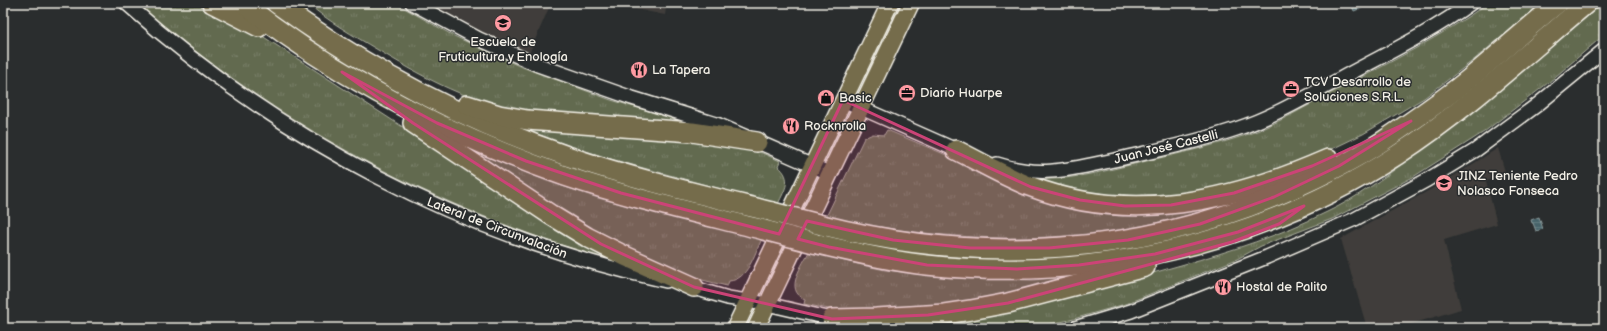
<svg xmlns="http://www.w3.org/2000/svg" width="1607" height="331" font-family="'Balsamiq Sans',sans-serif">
<defs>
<pattern id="grass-tufts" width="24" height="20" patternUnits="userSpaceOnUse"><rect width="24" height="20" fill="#626a50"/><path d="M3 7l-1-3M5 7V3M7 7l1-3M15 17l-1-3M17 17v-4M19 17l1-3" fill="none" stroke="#798069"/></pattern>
<pattern id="water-rules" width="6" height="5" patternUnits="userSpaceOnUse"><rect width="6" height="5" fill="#47646b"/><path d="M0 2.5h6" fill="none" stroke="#627b80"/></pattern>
</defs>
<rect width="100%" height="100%" fill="#2a2d2e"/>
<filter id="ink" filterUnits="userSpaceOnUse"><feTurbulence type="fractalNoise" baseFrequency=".025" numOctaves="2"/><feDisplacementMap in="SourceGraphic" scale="8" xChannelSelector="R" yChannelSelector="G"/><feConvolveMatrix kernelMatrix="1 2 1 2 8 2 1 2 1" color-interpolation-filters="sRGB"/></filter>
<g filter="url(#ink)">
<g fill="#3f3d3a">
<path d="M426 3H551L529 54 483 33Z"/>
<path d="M606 3H667L665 15Z"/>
<path d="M1498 148 1506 175 1486 181 1497 224 1444 240 1461 309 1398 328H1367L1341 239 1444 182Z"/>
</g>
<g fill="url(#grass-tufts)" stroke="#abae9c">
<path d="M136 3H195L256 32 412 133 617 261 615 262C432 208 281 127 136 3Z"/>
<path d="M307 3H395L454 36 517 65 611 100 690 123C630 119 569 118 510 108 463 100 418 74 378 50 353 35 329 22 307 3Z"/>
<path d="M898 3H902L866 76H864Z"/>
<path d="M1488 3H1542L1475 59 1424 98 1363 134 1334 148 1294 164 1226 187 1149 198 1072 192 1032 179C1067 181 1101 172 1134 164 1175 154 1217 146 1257 131 1286 119 1313 102 1341 88 1391 62 1442 36 1488 3Z"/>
<path d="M1603 3 1604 35 1548 83 1484 132 1413 177 1332 219 1261 246 1237 259 1125 304 1070 320 1030 328H942L915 325C1004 307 1094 291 1181 265 1231 251 1281 235 1327 212 1357 198 1383 178 1409 159 1477 111 1540 57 1603 3Z"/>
<path d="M497 118 697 136 751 148 780 161 778 166C793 179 785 189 778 204H776L614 160 527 132Z"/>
<path d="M844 119 845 122 832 149 830 150 829 148Z"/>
<path d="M887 130 1027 189 1229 203C1093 248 965 246 826 217L864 138 873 134 884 135Z"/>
<path d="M465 148 547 181 598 198 691 222 742 233 762 239C754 254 748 280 729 281L727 286 690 277 616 248Z"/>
<path d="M812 184 806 196V203L770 278 767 279V276Z"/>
<path d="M810 250 844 261 885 270 952 278 1033 280 1098 274 944 310H834L804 304 805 299C783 290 803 264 810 250Z"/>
</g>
<g fill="url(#water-rules)" stroke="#8c9c9d">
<path d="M1359 3H1368L1369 5 1354 11 1352 6Z"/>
<path d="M1539 217 1543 229 1536 231 1533 223H1532L1531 220Z"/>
</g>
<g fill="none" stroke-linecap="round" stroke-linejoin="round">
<g stroke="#f4f1e8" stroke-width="16">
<g id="minor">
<path d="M126 3C279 140 465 237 666 281"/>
<path d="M412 3 479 39 538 65 632 98 719 125 829 173"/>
<path d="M843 100 963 153"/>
<path d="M997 164C1042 179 1075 168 1119 159 1158 150 1198 142 1236 129 1273 117 1306 97 1340 79 1384 55 1430 33 1471 3"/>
<path d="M687 286 728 298 767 304 832 319 856 326 872 328"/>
<path d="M1075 328 1131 311 1267 257 1355 219 1427 180 1476 150 1537 105 1604 50"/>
</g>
</g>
<g stroke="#f4f1e8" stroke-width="19">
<g id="major">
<path d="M735 328 890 3"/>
<path d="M756 328 911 3"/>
</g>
</g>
<g stroke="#f4f1e8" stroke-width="22">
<g id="highway">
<path d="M212 3 259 27"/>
<path d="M243 3C339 79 449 135 565 176 630 198 697 213 764 230"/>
<path d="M276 3C365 68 463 120 567 156 634 179 703 195 772 212"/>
<path d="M467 105 499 115 527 120 692 132 757 142"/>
<path d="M413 123 551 215 587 237 625 256 694 287"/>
<path d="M956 150C980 162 1004 176 1029 186 1131 225 1232 201 1328 159"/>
<path d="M822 225C980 265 1141 256 1290 190 1322 176 1354 160 1383 141 1411 122 1439 103 1465 82 1497 56 1526 29 1558 3"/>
<path d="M814 243C851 252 889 261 927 265 1090 283 1259 244 1397 155 1465 111 1525 55 1587 3"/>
<path d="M832 319 876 318 944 314 971 310 1008 303 1145 267"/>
</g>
</g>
<use href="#minor" stroke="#2a2d2e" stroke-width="13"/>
<use href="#major" stroke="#746c4b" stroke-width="16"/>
<use href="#highway" stroke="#746c4b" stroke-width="19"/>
<g stroke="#f4f1e8" stroke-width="22" stroke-linecap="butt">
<g id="highway-bridge">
<path d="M772 212 822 225"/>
<path d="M764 230 814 243"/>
</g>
</g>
<use href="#highway-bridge" stroke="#746c4b" stroke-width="19"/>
</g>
</g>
<path fill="#cc4377" fill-opacity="0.2" stroke="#cc4377" stroke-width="3" stroke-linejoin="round" d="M342 72 437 123 526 161 621 193 779 234 843 100 1031 187 1080 200 1125 206 1171 205 1234 193 1312 166 1411 121 1339 166 1274 197 1200 224 1128 240 1049 248H970L893 240 807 221 798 239 829 247 927 265 1017 269 1079 265 1155 254 1238 232 1304 206 1279 224 1232 242 1008 303 928 315 832 319 694 287 601 244 413 123Z"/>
<defs>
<g id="university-disc" transform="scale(0.9)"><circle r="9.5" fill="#ff9aa2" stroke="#2a2d2e"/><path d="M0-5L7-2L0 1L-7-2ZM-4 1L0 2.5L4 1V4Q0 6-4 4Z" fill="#111"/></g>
<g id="restaurant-disc" transform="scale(0.9)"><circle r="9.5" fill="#ff9aa2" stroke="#2a2d2e"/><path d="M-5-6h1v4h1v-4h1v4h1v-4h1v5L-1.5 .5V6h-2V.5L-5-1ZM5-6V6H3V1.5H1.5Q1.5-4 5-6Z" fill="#111"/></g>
<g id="office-disc" transform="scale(0.9)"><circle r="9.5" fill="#ff9aa2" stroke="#2a2d2e"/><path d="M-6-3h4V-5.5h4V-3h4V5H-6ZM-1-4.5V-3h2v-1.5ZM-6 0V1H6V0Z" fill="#111"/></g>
<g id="shop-disc" transform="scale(0.9)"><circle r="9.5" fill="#ff9aa2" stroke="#2a2d2e"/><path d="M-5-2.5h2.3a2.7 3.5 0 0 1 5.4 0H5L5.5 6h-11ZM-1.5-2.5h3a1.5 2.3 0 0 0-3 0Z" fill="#111"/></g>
<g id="school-disc" transform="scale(0.9)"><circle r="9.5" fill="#ff9aa2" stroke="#2a2d2e"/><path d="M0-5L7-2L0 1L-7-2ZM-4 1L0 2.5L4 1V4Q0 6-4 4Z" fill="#111"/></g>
</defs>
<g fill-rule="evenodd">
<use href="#university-disc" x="503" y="23"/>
<use href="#restaurant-disc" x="639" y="70"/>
<use href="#office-disc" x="1291" y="89"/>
<use href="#office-disc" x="907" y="93"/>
<use href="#shop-disc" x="826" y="98"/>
<use href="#restaurant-disc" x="791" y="126"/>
<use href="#school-disc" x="1444" y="183"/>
<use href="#restaurant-disc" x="1223" y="287"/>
</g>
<g text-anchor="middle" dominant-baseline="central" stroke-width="3" stroke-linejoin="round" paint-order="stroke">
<g font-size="13" fill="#f4f1e8" stroke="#2a2d2e" text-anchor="start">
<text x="503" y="42" text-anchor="middle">Escuela de<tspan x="503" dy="15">Fruticultura y Enología</tspan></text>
<text x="652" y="70">La Tapera</text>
<text x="1304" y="82">TCV Desarrollo de<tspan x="1304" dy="15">Soluciones S.R.L.</tspan></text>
<text x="920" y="93">Diario Huarpe</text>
<text x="839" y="98">Basic</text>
<text x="804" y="126">Rocknrolla</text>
<text x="1457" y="176">JINZ Teniente Pedro<tspan x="1457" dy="15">Nolasco Fonseca</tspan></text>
<text x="1236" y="287">Hostal de Palito</text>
</g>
<g font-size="13" fill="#f4f1e8" stroke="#2a2d2e">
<text transform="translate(1166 147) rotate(-14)">Juan José Castelli</text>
<text transform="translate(497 228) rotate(21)">Lateral de Circunvalación</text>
</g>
</g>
<rect width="1607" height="331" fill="none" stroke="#2a2d2e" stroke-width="16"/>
<rect x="8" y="8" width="1591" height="315" fill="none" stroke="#f4f1e8" stroke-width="1.5" filter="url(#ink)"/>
</svg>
